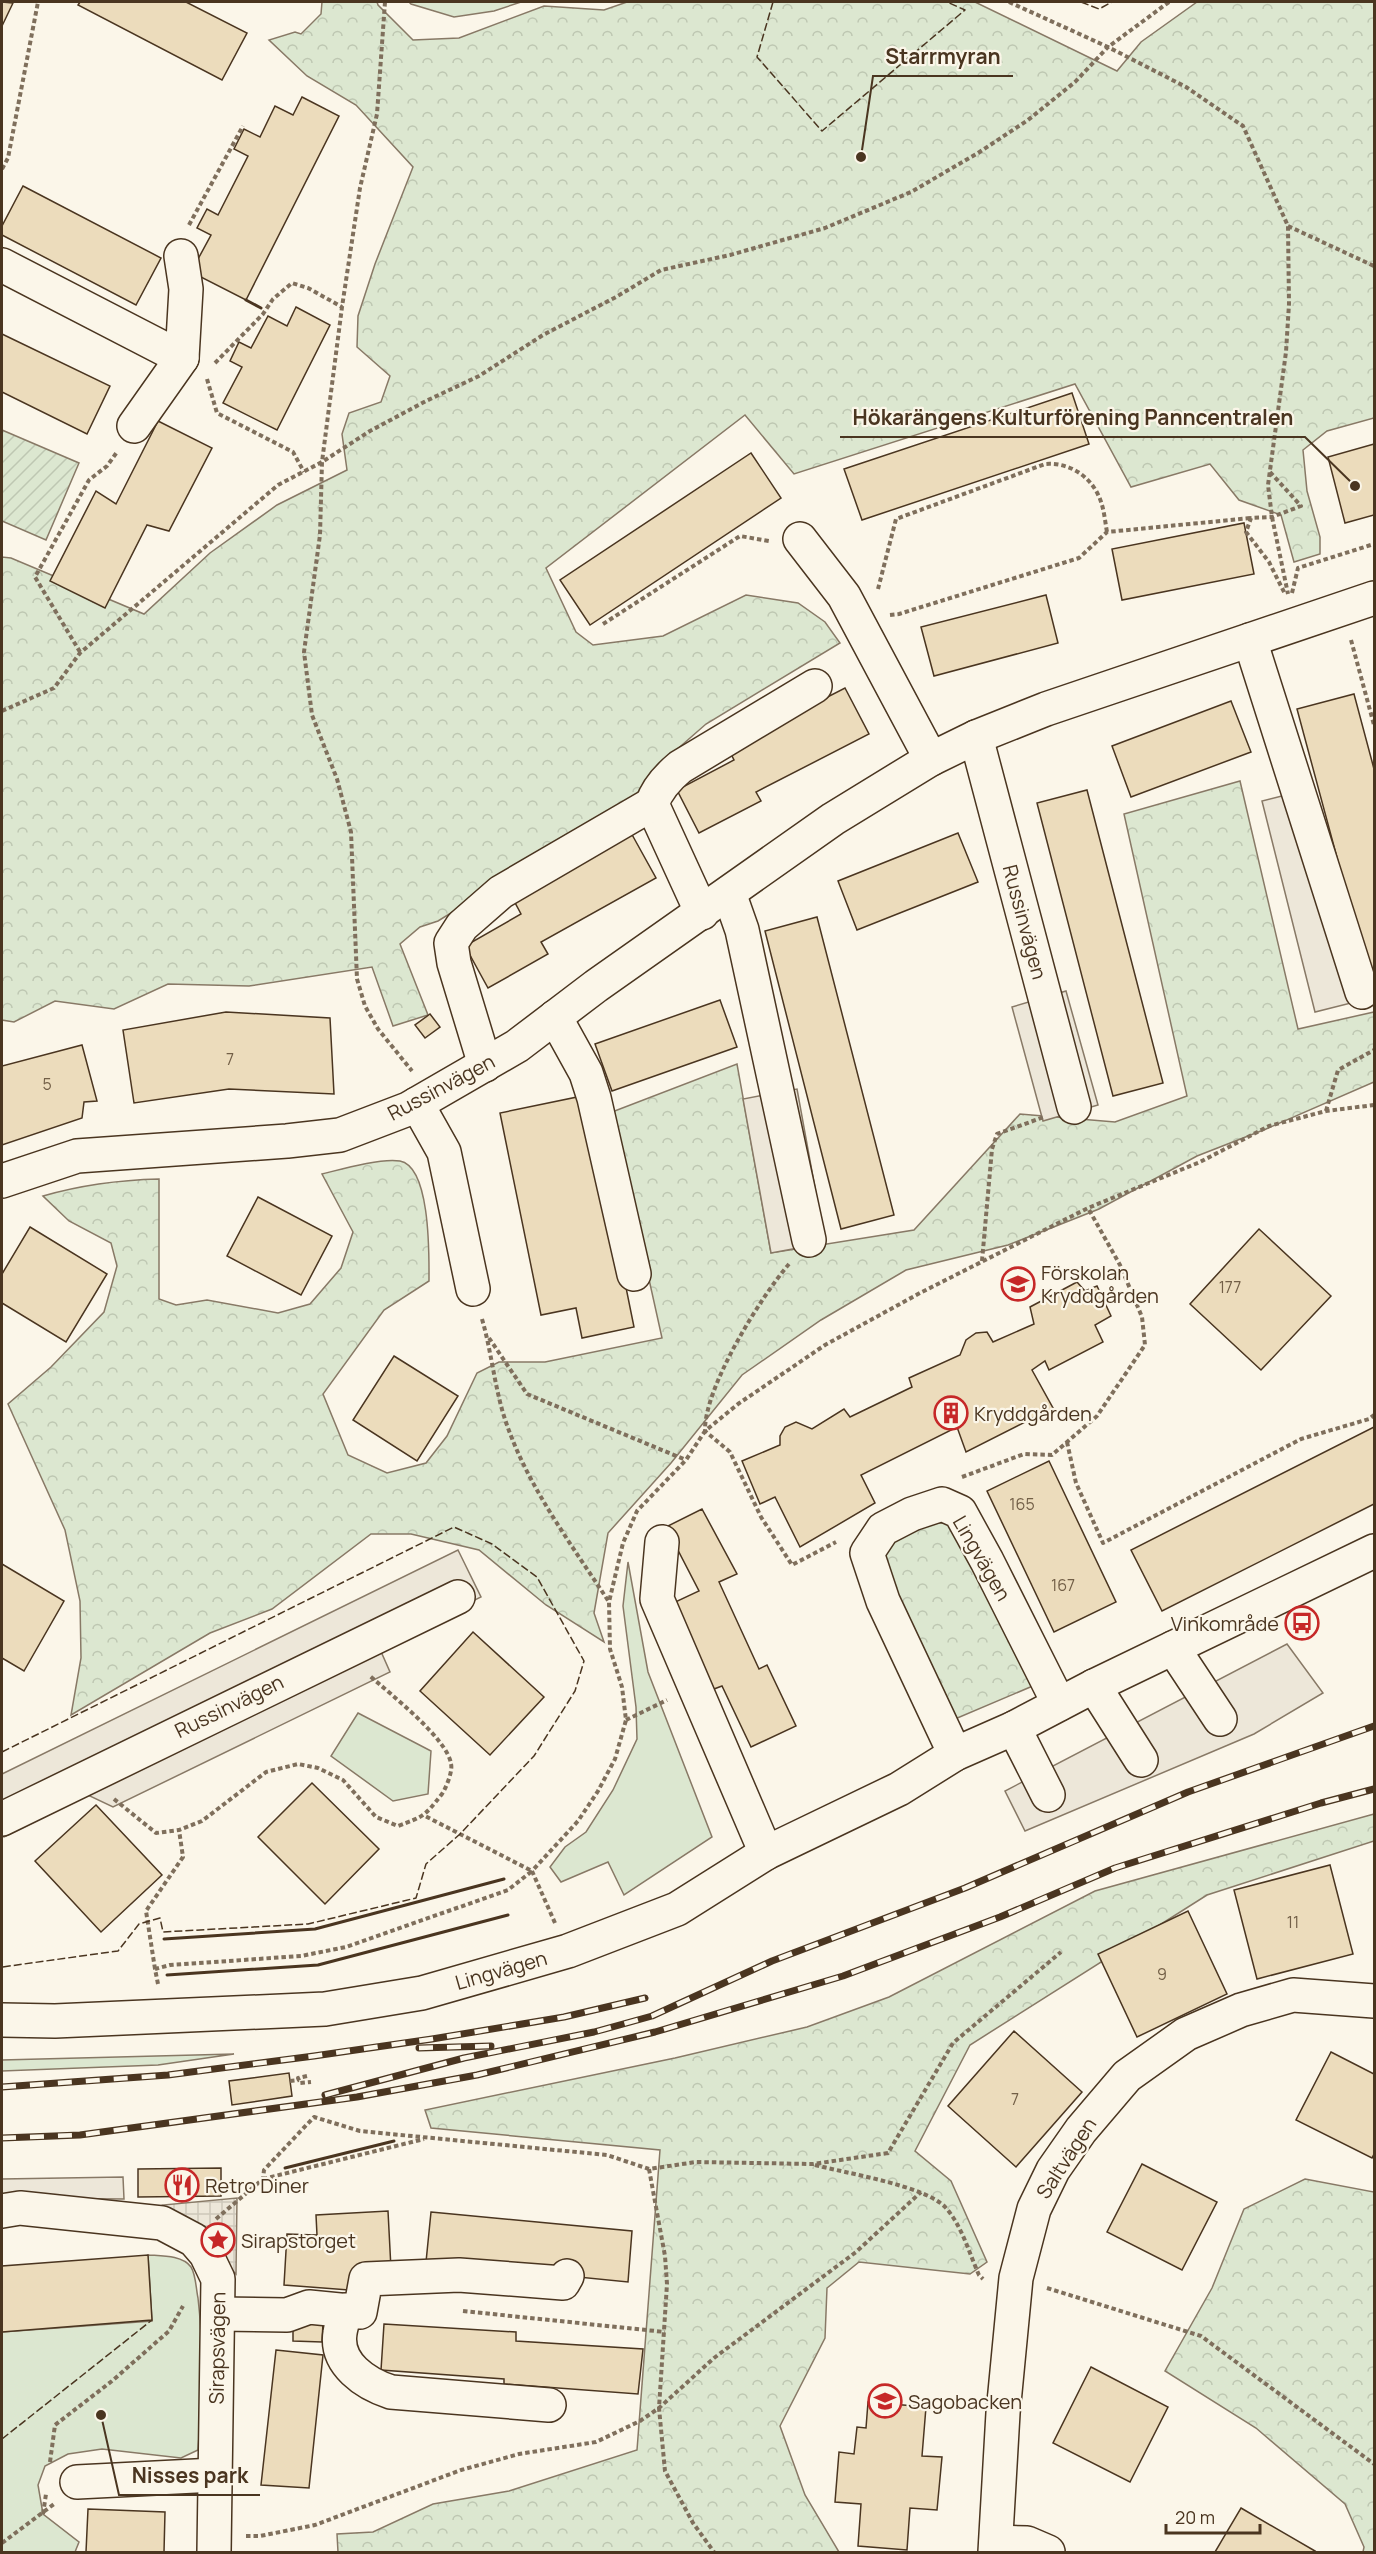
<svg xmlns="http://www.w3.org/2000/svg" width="1376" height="2554" font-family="Manrope,sans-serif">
<defs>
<pattern id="forest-crowns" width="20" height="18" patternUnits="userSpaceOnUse" patternTransform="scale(1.5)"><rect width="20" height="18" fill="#dce7d0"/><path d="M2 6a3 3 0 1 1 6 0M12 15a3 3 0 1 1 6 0" fill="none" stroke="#bec7b2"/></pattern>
<pattern id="garden-furrows" width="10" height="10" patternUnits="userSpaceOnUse" patternTransform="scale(1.5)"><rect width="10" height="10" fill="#dce7d0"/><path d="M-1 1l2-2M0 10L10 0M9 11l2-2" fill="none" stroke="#bec7b2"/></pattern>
<pattern id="plaza-grid" width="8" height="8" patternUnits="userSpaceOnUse" patternTransform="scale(1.5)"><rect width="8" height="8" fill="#ede7d9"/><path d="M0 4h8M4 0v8" fill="none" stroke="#cdc7ba"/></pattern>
</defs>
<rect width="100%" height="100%" fill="#fbf6e9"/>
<g fill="#dce7d0" stroke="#887966" stroke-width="1.5">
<path d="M409 2H521L494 11 454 17 411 4Z"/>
<path d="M628 1562 648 1672 712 1837 624 1895 608 1862 561 1882 550 1867 565 1847 586 1832 613 1790 637 1739 636 1707 623 1606Z"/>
<path d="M358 1713 431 1751 428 1794 393 1801 331 1756Z"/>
<path d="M234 2054 158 2065 2 2071V2060Z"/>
<path d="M148 2255C161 2256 182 2255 191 2267 196 2275 196 2289 198 2298 204 2349 202 2399 198 2450L181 2458 102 2449 68 2454 45 2466 38 2485 43 2514 79 2542 75 2552H2V2332L152 2321Z"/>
</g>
<g fill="url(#forest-crowns)" stroke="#887966" stroke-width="1.5">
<path d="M322 2H377L378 5 413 40 459 38 544 6 604 10 627 2H975L1117 71 1141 42 1197 2H1374V418L1327 431 1303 450 1307 491 1320 537V554L1294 562 1281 515 1239 500 1210 464 1131 487 1075 384 794 474 745 415 546 568 576 632 593 645 663 636 746 595 798 603 825 622 840 643 706 724 658 766 644 794 438 921 420 927 400 944 428 1015 393 1026 372 967 249 986 168 984 114 1009 55 1001 14 1022 2 1020V557L11 558 144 614 210 553 277 505 347 470 342 434 349 413 381 402 390 376 357 347 358 316 375 264 413 167 356 105 307 76 269 40 295 32 301 34 321 14Z"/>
<path d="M1240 781 1298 1029 1374 1012V1082L1266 1129 1197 1156 1099 1209 1008 1245 906 1270 821 1320 742 1375 671 1463 608 1533 594 1613 604 1642 546 1605 479 1550 411 1534H371L272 1609 210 1633 71 1715 81 1658 80 1601 65 1530 8 1404 51 1367 104 1312 117 1266 111 1243 69 1221 43 1196C81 1185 119 1180 159 1179V1299L176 1305 207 1300 278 1313 310 1304 341 1268 353 1232 322 1174C342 1169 380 1158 400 1161 431 1167 429 1257 429 1281L384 1310 323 1394 348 1455 387 1473 426 1463 447 1436 477 1373 499 1362H545L662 1338 612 1112 737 1064 771 1253 914 1230 1020 1114 1115 1122 1187 1096 1124 814Z"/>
<path d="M924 1523H946L964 1532 1035 1685 955 1719 879 1554 884 1545Z"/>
<path d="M1374 1814V1841L1207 1895 970 2045 915 2151 951 2181 987 2262 970 2274 859 2262 827 2288 825 2338 780 2426 805 2495 839 2552H338L337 2534 373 2532 433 2504 509 2491 637 2450 660 2150 431 2128 425 2110 675 2058 807 2027 889 1997 1095 1891Z"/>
<path d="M1305 2179 1374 2192V2552H1363L1364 2547 1345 2504 1256 2428 1165 2371 1212 2288 1244 2209Z"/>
</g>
<path fill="url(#garden-furrows)" stroke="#887966" stroke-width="1.5" d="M2 430 79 463 46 540 2 521Z"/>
<g fill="#ede7d9" stroke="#887966" stroke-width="1.5">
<path d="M1302 791 1355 1002 1315 1012 1262 801Z"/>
<path d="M1066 991 1098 1105 1043 1121 1012 1007Z"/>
<path d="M797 1089 825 1243 771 1253 743 1099Z"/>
<path d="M458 1550 481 1597 379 1647 390 1672 113 1807 88 1795 4 1837 2 1832V1774Z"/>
<path d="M1287 1644 1323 1693 1254 1734 1025 1831 1005 1791Z"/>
<path d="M123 2177 124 2199 2 2198V2179Z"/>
</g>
<path fill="url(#plaza-grid)" stroke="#887966" stroke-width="1.5" d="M237 2198 236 2274 163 2205Z"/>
<g fill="#ecdcbc" stroke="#4a3520" stroke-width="1.5">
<path d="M2 2 13 3 2 26Z"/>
<path d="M80 2H186L247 33 222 80 78 5Z"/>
<path d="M302 97 339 116 246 300 191 272 211 235 197 228 207 209 218 215 248 156 234 149 244 129 260 137 275 106 293 115Z"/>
<path d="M23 186 161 258 136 305 2 235V226Z"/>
<path d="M296 307 330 325 277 430 223 403 242 367 230 361 239 342 251 348 268 316 287 326Z"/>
<path d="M2 334 110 386 87 434 2 392Z"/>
<path d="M1072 393 1089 444 862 520 844 469Z"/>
<path d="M158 421 212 448 169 531 147 525 105 608 50 581 96 491 116 504Z"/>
<path d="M1374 444V515L1345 523 1328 457Z"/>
<path d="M751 453 781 498 590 625 560 580Z"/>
<path d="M1244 523 1254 574 1122 600 1112 549Z"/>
<path d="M1046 595 1058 643 934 676 921 627Z"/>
<path d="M845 688 869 734 756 792 761 801 699 833 677 790 734 760 728 748Z"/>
<path d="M1354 694 1374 769V995L1297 709Z"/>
<path d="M1231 701 1251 752 1131 797 1112 746Z"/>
<path d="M1087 790 1163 1083 1113 1096 1037 803Z"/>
<path d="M630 831 656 878 541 942 548 954 488 988 465 946 521 914 512 897Z"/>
<path d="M958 833 978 882 857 930 838 881Z"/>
<path d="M817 917 894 1215 841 1229 765 931Z"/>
<path d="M720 1000 737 1047 612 1091 595 1044Z"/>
<path d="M226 1012 330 1018 334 1094 229 1089 134 1103 123 1030Z"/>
<path d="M430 1014 440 1027 425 1038 415 1025Z"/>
<path d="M82 1045 97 1101 84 1102 82 1118 2 1145V1066Z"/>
<path d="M587 1095 634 1327 582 1338 576 1308 541 1315 500 1113Z"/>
<path d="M258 1197 332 1236 301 1295 227 1256Z"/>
<path d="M30 1227 107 1274 66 1342 2 1303V1274Z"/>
<path d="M1259 1229 1331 1296 1261 1370 1190 1304Z"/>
<path d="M1077 1282 1085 1291 1097 1286 1111 1316 1095 1325 1103 1342 1049 1370 1045 1361 1032 1370 1053 1408 966 1452 957 1427 861 1475 875 1503 800 1547 775 1497 760 1504 742 1461 780 1445V1436L785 1427 796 1422 812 1429 844 1409 850 1417 912 1387 909 1378 960 1355 966 1340 976 1333 987 1332 993 1342 1034 1324 1030 1307Z"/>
<path d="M394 1356 458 1396 417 1461 353 1420Z"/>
<path d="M1374 1427V1504L1162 1611 1131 1550Z"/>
<path d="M1049 1461 1116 1602 1054 1632 987 1491Z"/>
<path d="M702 1509 737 1574 719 1582 759 1669 767 1665 796 1726 751 1747 722 1686 714 1689 673 1603 699 1591 666 1527Z"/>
<path d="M2 1564 64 1601 24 1671 2 1658Z"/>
<path d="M473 1632 544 1697 490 1755 420 1691Z"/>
<path d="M312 1783 379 1849 325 1904 258 1837Z"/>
<path d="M96 1805 162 1875 101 1932 35 1861Z"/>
<path d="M1330 1865 1353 1954 1257 1979 1234 1890Z"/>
<path d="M1188 1911 1227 1994 1137 2037 1098 1954Z"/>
<path d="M1014 2031 1082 2092 1016 2167 948 2106Z"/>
<path d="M1331 2052 1374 2074V2154L1372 2158 1296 2120Z"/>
<path d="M289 2073 292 2096 232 2105 229 2081Z"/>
<path d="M1142 2164 1217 2202 1182 2270 1107 2232Z"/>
<path d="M221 2168V2196L138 2197V2169Z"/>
<path d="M388 2211 391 2269 362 2291 284 2285 287 2234 317 2235 316 2215Z"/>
<path d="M431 2212 632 2231 628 2282 426 2262Z"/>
<path d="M148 2255 152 2320 2 2332V2266Z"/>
<path d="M293 2322 323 2323 322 2342 293 2341Z"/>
<path d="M384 2324 516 2332V2341L643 2349 638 2394 504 2384V2379L381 2370Z"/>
<path d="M276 2350 323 2355 309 2488 261 2485Z"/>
<path d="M1091 2367 1168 2407 1130 2482 1053 2443Z"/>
<path d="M868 2402 926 2407 922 2456 942 2457 937 2510 910 2508 907 2550 858 2546 861 2504 835 2502 839 2452 854 2454 857 2427 866 2428Z"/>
<path d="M1241 2508 1315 2551 1314 2552H1215Z"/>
<path d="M88 2509 165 2512 164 2552H86Z"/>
</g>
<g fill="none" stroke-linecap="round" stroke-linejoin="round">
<g stroke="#4a3520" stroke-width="36">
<g id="minor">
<path d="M2 265 182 358"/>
<path d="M134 426 182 358 186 289 181 256"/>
<path d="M800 539 844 596 931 759"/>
<path d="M1250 640 1362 992"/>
<path d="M976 737 1074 1107"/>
<path d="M729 893 742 930 809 1240"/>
<path d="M702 913 652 804C657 789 668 777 680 767L815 686"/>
<path d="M555 1017 586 1073 594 1098 634 1274"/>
<path d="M485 1065 454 963 451 943 462 926 501 892 652 804"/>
<path d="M417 1104 444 1152 473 1289"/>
<path d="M2 1181 77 1156 287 1141 340 1135 408 1109 517 1046 596 986 833 819 931 759 976 737 1046 709 1374 598"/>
<path d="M662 1542 657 1599 766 1853"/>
<path d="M1173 1648 1220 1719"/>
<path d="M1094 1686 1141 1760"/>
<path d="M1014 1728 1048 1795"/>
<path d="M955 1754 883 1601 867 1553 883 1529 912 1514 942 1504 960 1512 987 1561 1059 1704"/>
<path d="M2 1819 458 1597"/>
<path d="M2 2020 55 2021 325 2009 422 1993 568 1951 677 1909 766 1853 899 1789 955 1754 1014 1728 1094 1686 1374 1551"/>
<path d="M2 2211 20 2208 162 2223 194 2240 206 2254 218 2279 214 2552"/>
<path d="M346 2310C344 2318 341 2325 340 2333 335 2364 366 2384 391 2392L549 2405"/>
<path d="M219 2314 287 2315 309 2307 360 2312 366 2279 459 2275 563 2283 567 2276"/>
<path d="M77 2482 215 2475"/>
<path d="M996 2542 1027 2543 1048 2552"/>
<path d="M995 2552 1003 2413 1016 2278 1034 2209 1053 2170 1081 2130 1127 2076 1186 2034 1241 2010 1293 1995 1374 2001"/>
</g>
</g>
<g stroke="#7f6f5c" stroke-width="4" stroke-dasharray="4.5 3" stroke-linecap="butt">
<path d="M385 2 377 114 360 188 342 307 322 462 320 535 304 652 312 715 337 779 351 832 357 979 365 1006 378 1029 412 1071"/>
<path d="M1009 2 1108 47 1169 2"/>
<path d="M2 169 8 158 38 2"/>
<path d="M189 225 243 126"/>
<path d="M1288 226 1374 266"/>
<path d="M215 363 263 314 273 299 292 283 308 288 342 307"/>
<path d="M207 379 217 413 293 452 304 472"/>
<path d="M1270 472 1301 506 1272 517 1251 518 1246 532 1269 562 1285 594"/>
<path d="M878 589 896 519 1045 464C1069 462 1091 476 1100 499 1104 509 1105 521 1107 532"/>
<path d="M1292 593 1298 568 1374 544"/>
<path d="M890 615 899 614 1079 558 1107 532 1251 518"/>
<path d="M603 624 740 536 769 541"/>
<path d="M1351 640 1374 725"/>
<path d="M80 652 35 577 89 480 107 466 117 452"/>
<path d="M2 711 54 688 80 653 278 485 322 462 370 431 426 401 479 376 543 335 616 297 661 270 730 255 825 228 911 192 978 153 1028 120 1075 82 1108 47 1186 87 1243 126 1288 226 1289 304 1286 352 1268 485 1272 517 1288 594"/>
<path d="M1326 1111 1338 1070 1374 1050"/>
<path d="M982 1261 992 1149 997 1134 1044 1117"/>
<path d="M789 1264C760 1298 704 1388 705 1431L730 1452 761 1517 792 1565 836 1542"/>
<path d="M482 1319C491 1350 494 1382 503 1413 524 1482 570 1542 609 1602"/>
<path d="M489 1338 527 1394 686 1460"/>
<path d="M1067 1442 1076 1483 1103 1543 1301 1439 1369 1419 1374 1415"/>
<path d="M962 1477 1024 1454 1052 1455 1097 1416 1145 1345 1142 1317 1120 1265 1088 1208"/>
<path d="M626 1720 667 1700"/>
<path d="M114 1799 156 1833 179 1830 202 1821 266 1772 298 1764 318 1768 343 1780 376 1817 398 1826C424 1816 424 1817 442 1794 446 1788 453 1771 451 1764 448 1739 389 1693 370 1676"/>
<path d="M555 1923 532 1871 578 1821 598 1791 615 1759 626 1720 622 1687 610 1649 609 1602 623 1543 637 1511 686 1460 705 1431 738 1404 825 1345 920 1293 1088 1208 1200 1162 1269 1126 1326 1111 1374 1105"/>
<path d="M155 1969 146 1911 183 1857 179 1830"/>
<path d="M158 1984 155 1969 170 1965 301 1956 346 1947 508 1890 532 1871 425 1816"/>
<path d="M307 2076 298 2078 300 2083 311 2082"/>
<path d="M290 2081 299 2080"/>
<path d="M815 2165C845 2173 927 2186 946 2208 962 2226 969 2253 979 2275L983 2279"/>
<path d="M649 2169 665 2256 667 2284 659 2408 665 2471 693 2523 714 2552"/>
<path d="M263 2179 424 2139"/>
<path d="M216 2219 263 2179 264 2170 314 2117 360 2131 607 2155 649 2169 696 2162 813 2164 888 2153 953 2043 1061 1952"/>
<path d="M1047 2288 1201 2336 1374 2464"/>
<path d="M463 2311 665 2332"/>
<path d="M50 2462 55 2425 112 2381 169 2331 183 2306"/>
<path d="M43 2514 46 2494"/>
<path d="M246 2536H260L315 2525 461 2470 519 2454 596 2442 640 2421 659 2408 714 2358 856 2252 921 2192"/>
<path d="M2 2543 54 2504"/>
</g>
<use href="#minor" stroke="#fbf6e9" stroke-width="33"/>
<g stroke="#4a3520" stroke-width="7">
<g id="rail">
<path d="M419 2048 491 2046"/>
<path d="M2 2087 168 2075 314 2056 432 2039 564 2017 645 1998"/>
<path d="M325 2095 464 2058 594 2032 652 2016 772 1961 965 1888 1188 1792 1374 1726"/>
<path d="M2 2138 80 2135 357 2097 477 2075 655 2032 843 1976 1000 1917 1115 1868 1321 1803 1374 1789"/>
</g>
</g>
<use href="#rail" stroke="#fbf6e9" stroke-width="4.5" stroke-dasharray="14" stroke-linecap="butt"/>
<g stroke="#4a3520" stroke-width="1.5" stroke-dasharray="8 3" stroke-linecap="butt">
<path d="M773 2 757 57 822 131 965 10 947 2"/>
<path d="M1081 2 1099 9 1112 2"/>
<path d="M2 1752 454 1527 492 1544 537 1577 584 1661 575 1691 534 1756 460 1834 426 1864 416 1898 308 1924 163 1932 160 1918 139 1924 118 1951 2 1967"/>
<path d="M2 2439 152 2320"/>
</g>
<g stroke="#4a3520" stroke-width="3">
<path d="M246 300 261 308"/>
<path d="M164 1939 315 1929 504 1879"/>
<path d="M167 1975 318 1965 508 1915"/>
<path d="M285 2168 394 2141"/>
</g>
</g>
<defs>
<g id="school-ring" transform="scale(1.725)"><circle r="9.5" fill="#fbf6e9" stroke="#c62828" stroke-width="1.5"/><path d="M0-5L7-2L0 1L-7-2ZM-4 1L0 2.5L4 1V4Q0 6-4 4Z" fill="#c62828"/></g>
<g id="building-ring" transform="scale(1.725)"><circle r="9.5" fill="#fbf6e9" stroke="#c62828" stroke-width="1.5"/><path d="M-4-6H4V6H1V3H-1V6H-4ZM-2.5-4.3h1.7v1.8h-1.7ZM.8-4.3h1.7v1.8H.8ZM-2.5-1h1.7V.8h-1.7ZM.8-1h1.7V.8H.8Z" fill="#c62828"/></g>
<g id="bus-ring" transform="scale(1.725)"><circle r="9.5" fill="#fbf6e9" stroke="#c62828" stroke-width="1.5"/><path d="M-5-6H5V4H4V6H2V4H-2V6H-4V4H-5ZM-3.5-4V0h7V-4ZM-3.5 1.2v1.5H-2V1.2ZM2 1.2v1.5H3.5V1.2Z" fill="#c62828"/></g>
<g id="restaurant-ring" transform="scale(1.725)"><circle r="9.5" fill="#fbf6e9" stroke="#c62828" stroke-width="1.5"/><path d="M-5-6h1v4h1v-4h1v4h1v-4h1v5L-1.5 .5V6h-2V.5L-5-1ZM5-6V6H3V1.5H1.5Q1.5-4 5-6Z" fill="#c62828"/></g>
<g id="sight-ring" transform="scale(1.725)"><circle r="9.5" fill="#fbf6e9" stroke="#c62828" stroke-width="1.5"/><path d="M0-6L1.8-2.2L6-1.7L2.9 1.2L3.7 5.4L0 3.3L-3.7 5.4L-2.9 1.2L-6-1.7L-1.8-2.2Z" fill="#c62828"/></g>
</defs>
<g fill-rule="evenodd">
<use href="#school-ring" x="1018" y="1284"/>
<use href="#building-ring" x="951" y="1413"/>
<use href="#bus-ring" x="1302" y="1623"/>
<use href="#restaurant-ring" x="182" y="2185"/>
<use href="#sight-ring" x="218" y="2240"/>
<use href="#school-ring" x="885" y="2401"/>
</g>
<g text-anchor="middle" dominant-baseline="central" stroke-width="4.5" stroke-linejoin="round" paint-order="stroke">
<g font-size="16" fill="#725f47">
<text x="230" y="1059">7</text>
<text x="47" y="1084">5</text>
<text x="1230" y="1287">177</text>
<text x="1022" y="1504">165</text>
<text x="1063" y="1585">167</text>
<text x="1293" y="1922">11</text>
<text x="1162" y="1974">9</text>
<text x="1015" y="2099">7</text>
</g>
<g font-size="20" fill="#4a3520" stroke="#fbf6e9">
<text transform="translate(1025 922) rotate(75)">Russinvägen</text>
<text transform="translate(441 1087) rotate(-28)">Russinvägen</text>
<text transform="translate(982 1558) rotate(60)">Lingvägen</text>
<text transform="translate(229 1706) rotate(-26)">Russinvägen</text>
<text transform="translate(501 1970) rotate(-16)">Lingvägen</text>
<text transform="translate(1066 2158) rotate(-57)">Saltvägen</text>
<text transform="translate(217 2348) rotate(-89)">Sirapsvägen</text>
</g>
<g font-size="20" fill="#4a3520" stroke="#fbf6e9" text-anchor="start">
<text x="1041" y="1272">Förskolan<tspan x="1041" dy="23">Kryddgården</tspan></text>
<text x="974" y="1413">Kryddgården</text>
<text x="1279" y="1623" text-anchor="end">Vinkområde</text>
<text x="205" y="2185">Retro Diner</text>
<text x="241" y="2240">Sirapstorget</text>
<text x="908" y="2401">Sagobacken</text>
</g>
</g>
<path fill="none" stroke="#4a3520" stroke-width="2" d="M861 157L873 76H1013M1355 486L1305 437H840M101 2415L119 2495H260"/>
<g fill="#4a3520" stroke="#fbf6e9" stroke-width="2">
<circle cx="861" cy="157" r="6"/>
<circle cx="1355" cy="486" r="6"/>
<circle cx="101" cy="2415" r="6"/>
</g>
<g font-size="21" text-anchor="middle" font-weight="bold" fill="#4a3520" stroke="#fbf6e9" stroke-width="4.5" stroke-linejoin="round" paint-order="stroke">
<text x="943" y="64">Starrmyran</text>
<text x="1073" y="425">Hökarängens Kulturförening Panncentralen</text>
<text x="190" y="2483">Nisses park</text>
</g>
<rect width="1376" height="2554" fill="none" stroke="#4a3520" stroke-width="6"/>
<path d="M1166 2524v9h94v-9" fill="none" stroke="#4a3520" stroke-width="3"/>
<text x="1175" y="2524" font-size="18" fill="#4a3520" stroke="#fbf6e9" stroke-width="4.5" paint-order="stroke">20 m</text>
</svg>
